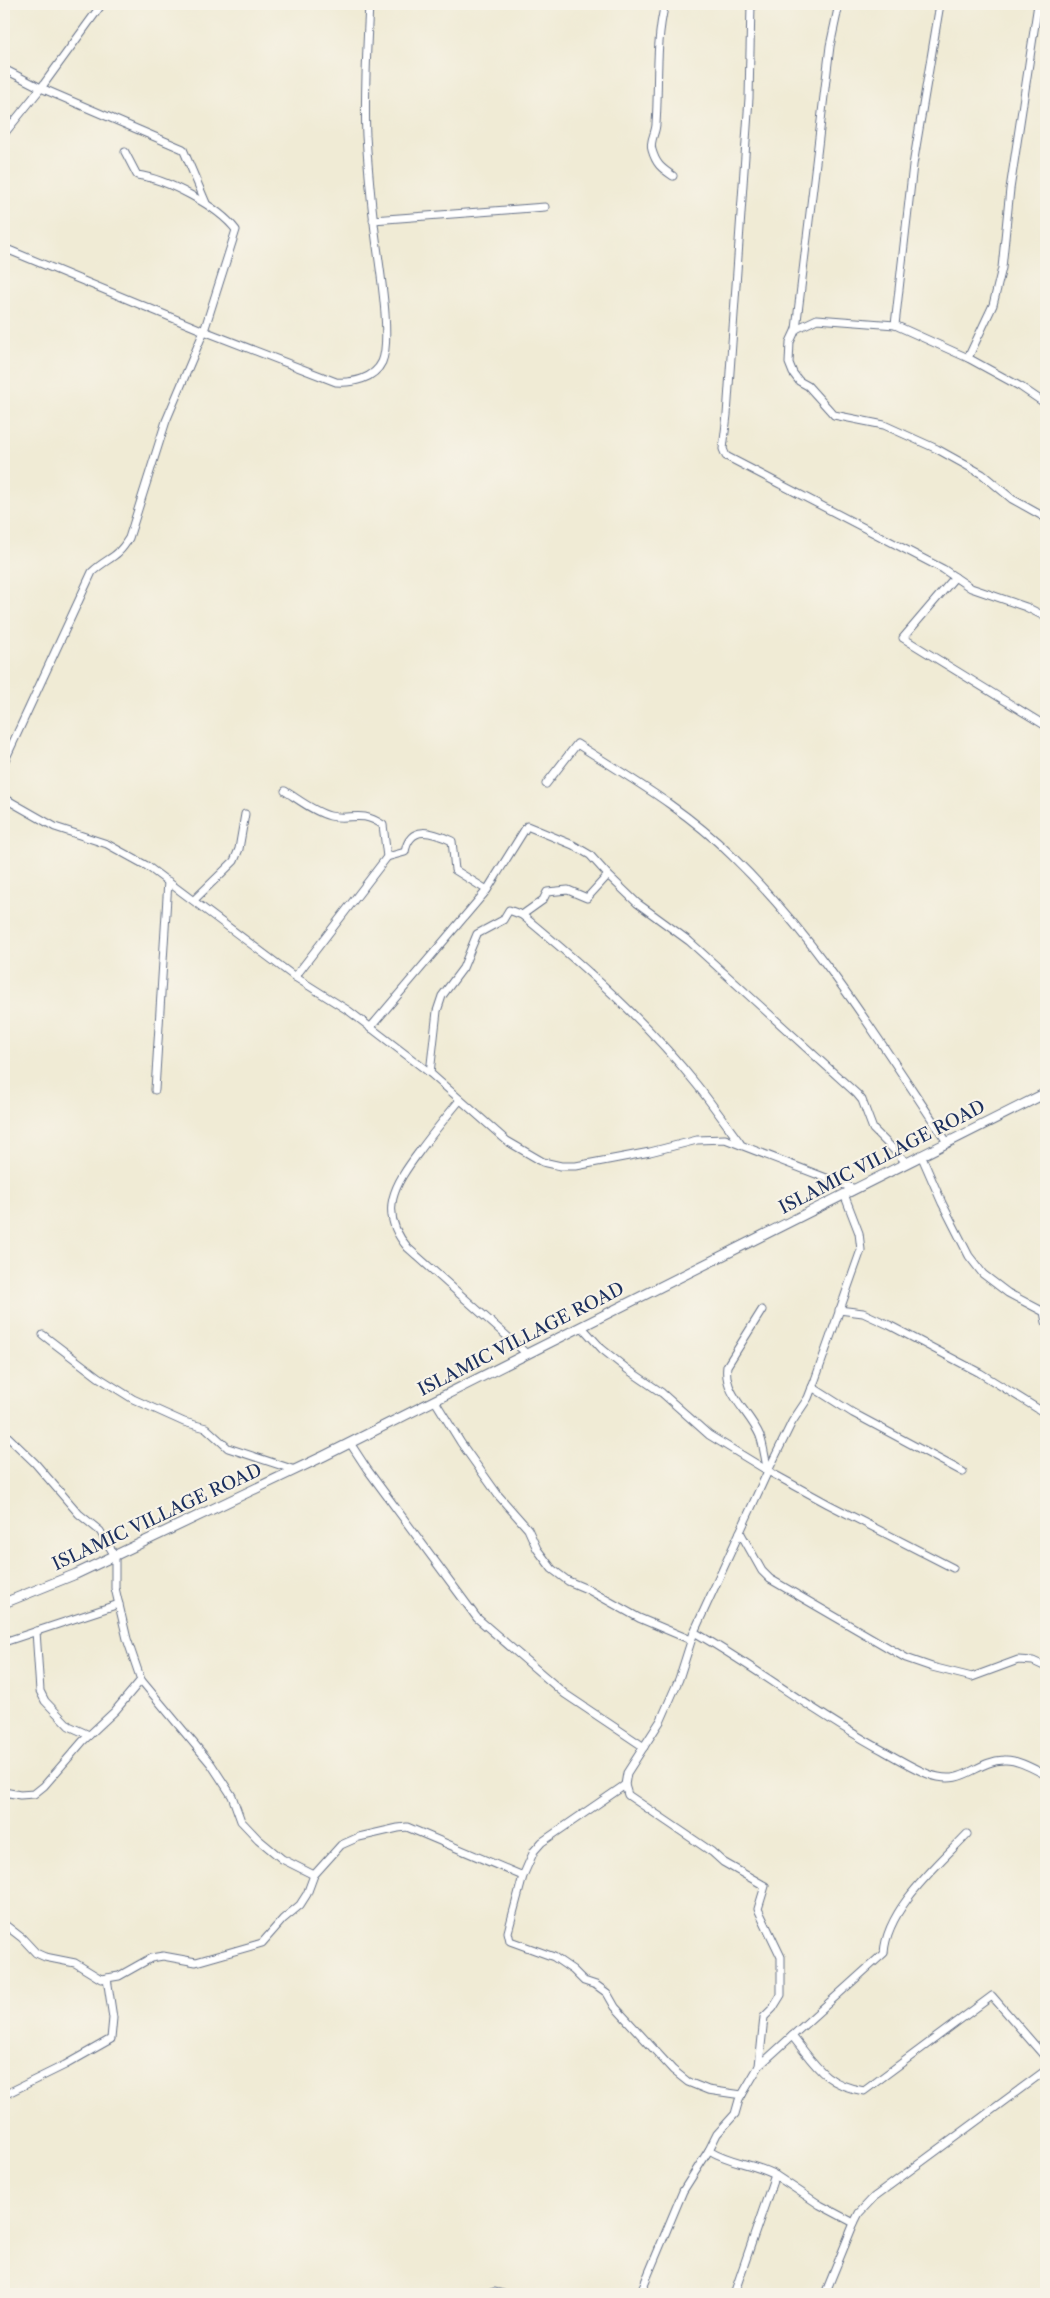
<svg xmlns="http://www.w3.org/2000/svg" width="1050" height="2298" font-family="'Libre Caslon Text',serif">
<rect width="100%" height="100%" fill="#f7f3e8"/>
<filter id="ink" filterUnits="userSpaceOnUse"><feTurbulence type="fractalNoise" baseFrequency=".02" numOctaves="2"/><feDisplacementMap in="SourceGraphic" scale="10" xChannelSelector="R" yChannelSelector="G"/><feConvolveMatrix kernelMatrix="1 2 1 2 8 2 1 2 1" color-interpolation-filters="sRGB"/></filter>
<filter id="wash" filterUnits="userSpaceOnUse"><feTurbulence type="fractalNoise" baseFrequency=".0096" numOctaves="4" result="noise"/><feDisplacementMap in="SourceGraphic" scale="20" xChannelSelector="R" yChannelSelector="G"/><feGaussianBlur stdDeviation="1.12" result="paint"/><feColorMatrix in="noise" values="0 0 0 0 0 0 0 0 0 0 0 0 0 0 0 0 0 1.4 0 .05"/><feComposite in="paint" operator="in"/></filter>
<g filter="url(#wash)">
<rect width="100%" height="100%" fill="#f0ebd5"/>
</g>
<g filter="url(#ink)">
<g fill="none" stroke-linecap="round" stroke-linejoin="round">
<g stroke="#667188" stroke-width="9">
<g id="minor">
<path d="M347 4 369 5"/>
<path d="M665 4C655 43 659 84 656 124 656 133 649 141 652 150 656 164 661 168 673 176"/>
<path d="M751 4 749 98 727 415 723 449 726 456 943 569 971 588 1026 607 1046 617"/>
<path d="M1038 4 1010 189 1002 268 993 305 968 358 1021 387 1046 404"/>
<path d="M4 69 41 88 183 149 206 203"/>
<path d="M4 134 41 88 102 4"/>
<path d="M125 152 137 175C166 179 218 206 236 230L204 331 336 382C353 383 374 379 382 362 393 336 377 254 374 223 370 194 368 165 366 136 364 93 367 47 369 4"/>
<path d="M373 220 545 207"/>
<path d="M4 248 204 331 166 421 129 538C117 559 108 557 92 572L4 762"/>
<path d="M895 325 913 165 940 4"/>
<path d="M796 329 830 46 839 4"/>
<path d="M968 358 895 325 817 319 796 329 790 342 789 363 793 373 799 381 808 386 834 415 884 425 937 449 982 474 1012 499 1046 518"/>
<path d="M955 577 903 638 1046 726"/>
<path d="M546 784 577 744C630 778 686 810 731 855 818 939 880 1042 947 1142"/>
<path d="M285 791C298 799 314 812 330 816 352 821 359 809 383 825L387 857"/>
<path d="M4 798 55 827 107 844 147 866 295 977 349 1011 430 1073 507 1141 543 1162 561 1166H576L650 1152 697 1140 725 1139 855 1189"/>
<path d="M487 890 527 826 573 845 590 855 608 875"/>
<path d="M194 900 234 861 239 849 245 814"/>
<path d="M522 915C584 966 647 1022 697 1085 712 1104 726 1124 740 1143"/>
<path d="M295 977 387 857 405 852C410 824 432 832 452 841L455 870 487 890 370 1028"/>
<path d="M430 1073 437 1011 442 996 463 968 477 934 503 920 509 910 522 915 543 900 547 892 568 890 587 898 608 875 637 903 689 941 857 1094 862 1100 873 1129 906 1162"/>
<path d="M155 1090 168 881"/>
<path d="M460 1100C446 1117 432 1134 419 1152 395 1184 377 1212 408 1248L527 1354"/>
<path d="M921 1155 942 1203 969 1256 983 1274 1008 1293 1044 1312 1046 1322"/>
<path d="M762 1310 727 1366C723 1394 750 1412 760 1436 764 1447 765 1460 768 1471"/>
<path d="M839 1310 863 1313 889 1325 980 1373 1043 1412"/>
<path d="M582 1327 602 1349 627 1369 662 1393 709 1435 768 1471 828 1504 953 1568"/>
<path d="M43 1335 98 1377 133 1399 184 1422 206 1428 228 1448 295 1470"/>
<path d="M812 1387 853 1413 963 1472"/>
<path d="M435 1401 461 1443 498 1495 528 1529 537 1549 552 1569 568 1581 587 1589 639 1618 691 1640"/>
<path d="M4 1433 35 1463 79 1514 100 1531 115 1556V1588L127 1639 141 1680 211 1764 232 1796 241 1821 258 1839 282 1859 314 1875"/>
<path d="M350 1443 367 1469 477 1618 565 1694 644 1747"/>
<path d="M740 1532 762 1571 770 1579 906 1658 932 1667 972 1677 1018 1660 1033 1661 1046 1667"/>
<path d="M36 1631 40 1691 45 1701 69 1726 89 1735"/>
<path d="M694 1632C759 1669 818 1716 884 1751 898 1759 913 1768 928 1774 965 1788 974 1761 1004 1760 1017 1759 1034 1769 1046 1775"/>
<path d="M4 1642 119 1604"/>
<path d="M4 1792 20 1795 34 1794 44 1786 83 1741 115 1711 141 1680"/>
<path d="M967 1834C938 1865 887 1908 884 1953L792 2036C815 2064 824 2085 864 2091L992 1996 1046 2058"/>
<path d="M523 1876 508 1932 510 1941 554 1957 573 1970 584 1981 596 1985 607 1993 615 2007 673 2070 688 2082 708 2090 742 2095"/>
<path d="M4 1924 22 1938 36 1953 45 1957 75 1963 101 1979 119 1976 151 1958 163 1956 196 1962 262 1943 283 1919 300 1905 307 1894 314 1875 341 1845 359 1837 398 1828 407 1827 523 1876 534 1851 542 1842 625 1785"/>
<path d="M759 2066 792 2036"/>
<path d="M4 2095 65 2065 111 2039 113 2018 107 1978"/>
<path d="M709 2150C732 2164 753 2163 775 2175"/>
<path d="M488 2294 494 2292 503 2294"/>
<path d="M557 2294H560"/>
<path d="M640 2294 683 2191 709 2150 717 2134 735 2114 739 2100 759 2066 764 2017 773 2008 781 1995V1957L758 1909 765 1886 723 1862 712 1852 628 1795 625 1785 627 1773 661 1720 679 1679 694 1632 768 1471 792 1422 808 1398 815 1380 861 1250 859 1233 844 1194"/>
<path d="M734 2294 775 2175 820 2205 854 2223"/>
<path d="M825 2294 854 2223 859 2213 874 2197 1046 2070"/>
</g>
</g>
<g stroke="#667188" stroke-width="11">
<path id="tertiary" d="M4 1603 76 1574 324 1456 1046 1093"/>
</g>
<use href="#minor" stroke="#fff" stroke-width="7"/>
<use href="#tertiary" stroke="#fff" stroke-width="9"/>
</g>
</g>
<g text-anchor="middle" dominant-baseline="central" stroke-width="4.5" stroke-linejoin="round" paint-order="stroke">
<g font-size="18" fill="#1b2f5e" stroke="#f7f3e8">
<text transform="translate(882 1157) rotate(-27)">ISLAMIC VILLAGE ROAD</text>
<text transform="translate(521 1339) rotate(-27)">ISLAMIC VILLAGE ROAD</text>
<text transform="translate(157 1517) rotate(-25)">ISLAMIC VILLAGE ROAD</text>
</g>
</g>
<rect width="1050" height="2298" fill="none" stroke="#f7f3e8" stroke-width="20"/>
</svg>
